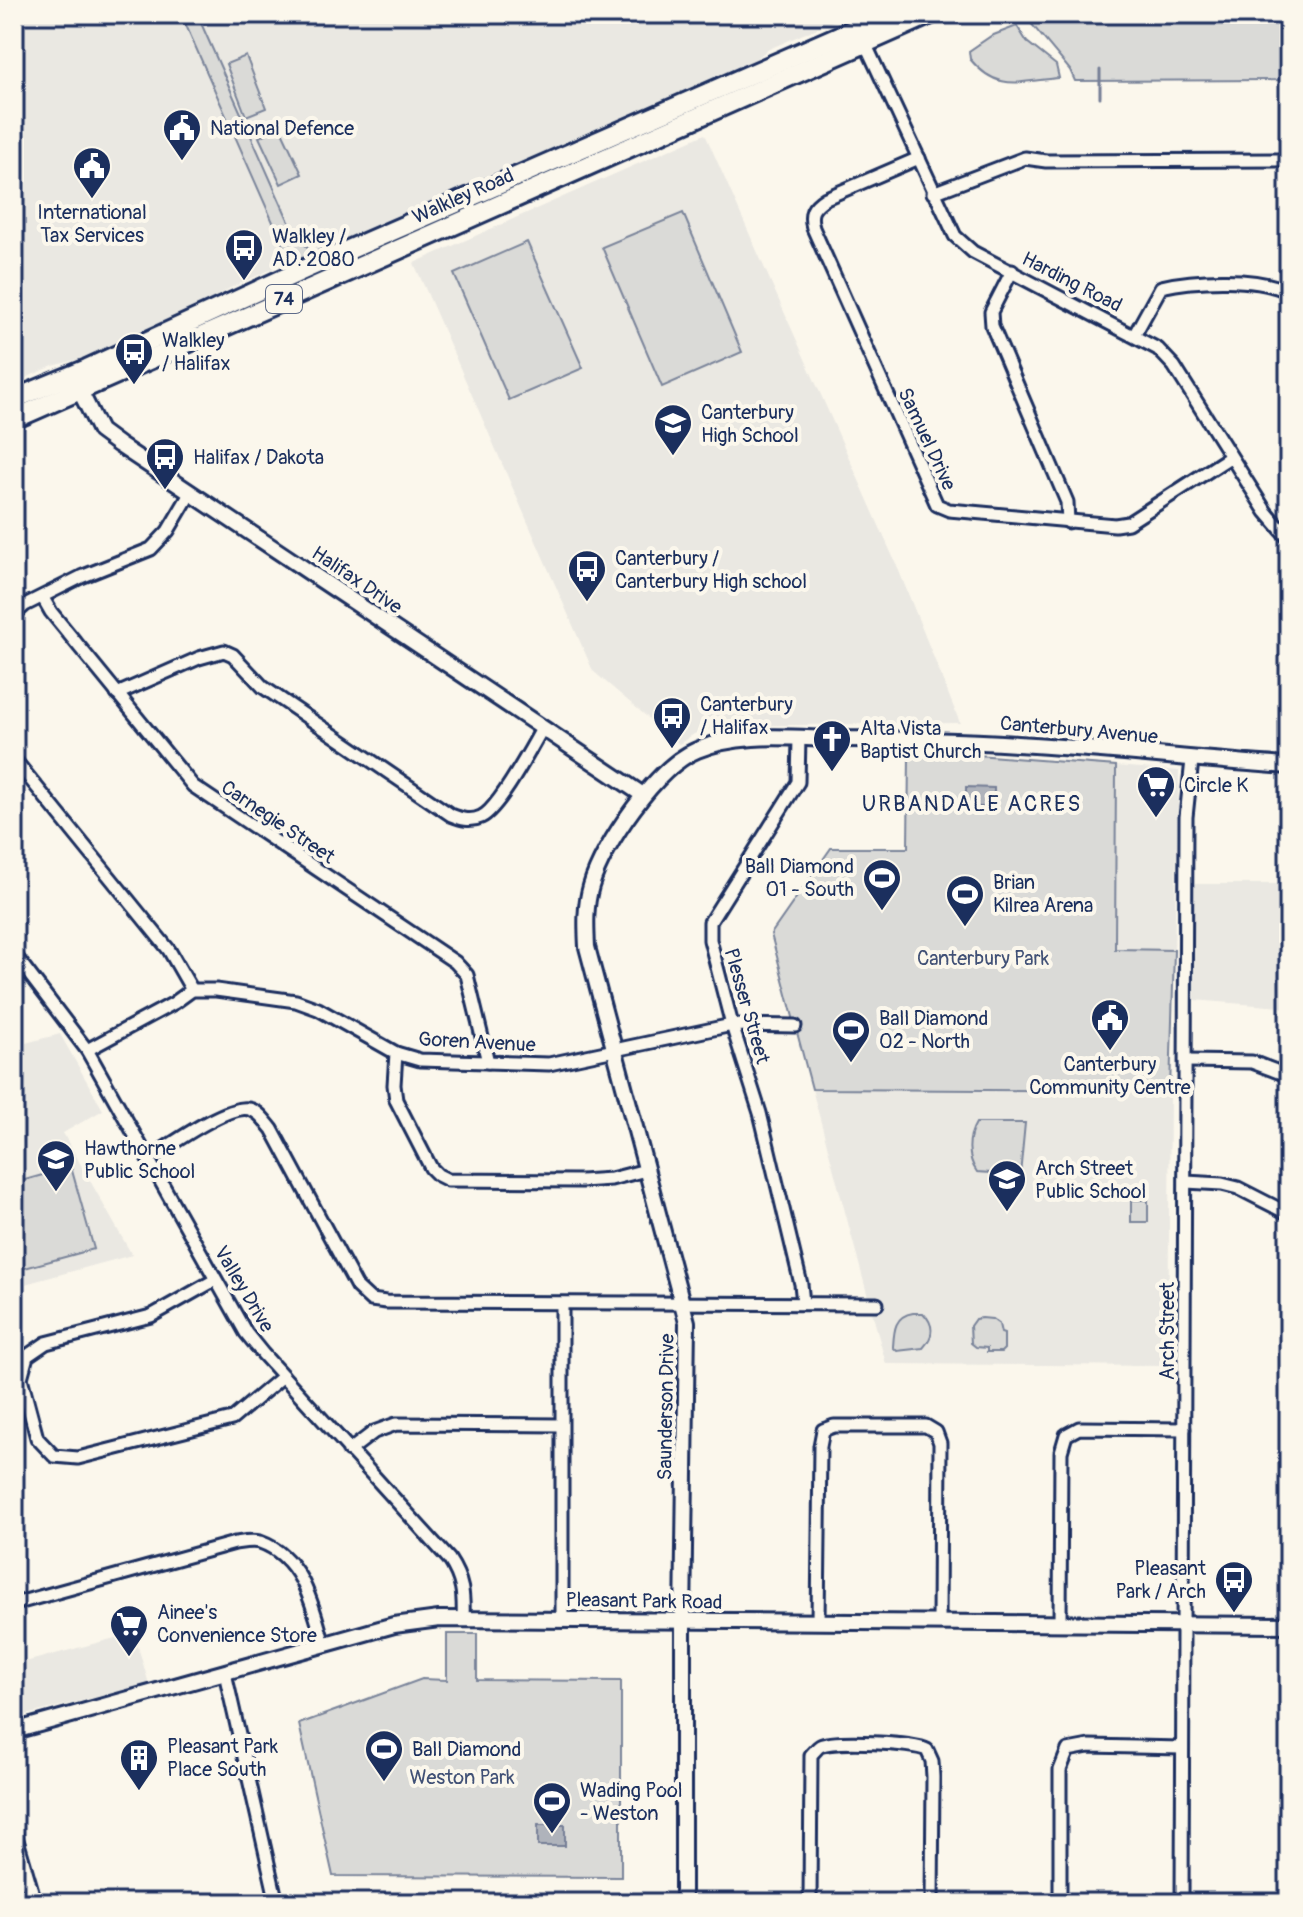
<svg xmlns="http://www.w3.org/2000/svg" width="1303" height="1917" font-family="Pangolin,sans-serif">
<rect width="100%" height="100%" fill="#fbf7ec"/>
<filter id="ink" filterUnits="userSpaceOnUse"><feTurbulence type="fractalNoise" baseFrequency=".0125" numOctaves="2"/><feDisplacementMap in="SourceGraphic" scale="16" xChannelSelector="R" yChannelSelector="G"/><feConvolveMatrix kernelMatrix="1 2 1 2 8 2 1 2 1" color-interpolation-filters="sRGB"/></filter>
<g filter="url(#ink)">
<g fill="#eae8e2">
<path d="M14 14H849L767 50 753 61 421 209 304 260 279 266 230 288 201 306 84 358 53 366 14 383Z"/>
<path d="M705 134 897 566 960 723 721 726 694 734 679 744 593 671 414 263Z"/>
<path d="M1116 766 1179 771 1174 950 1115 949Z"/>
<path d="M1194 884H1289V1011L1281 1007 1194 1000Z"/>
<path d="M60 1034 103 1110 63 1133 132 1255 14 1287V1046Z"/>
<path d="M812 1089 1170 1091 1168 1366 886 1364Z"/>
<path d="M134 1633 149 1684 14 1718V1665Z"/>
</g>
<g fill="#dadad7" stroke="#7a849a" stroke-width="2">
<path d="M181 14H197L294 233 314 254 291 263Z"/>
<path d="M1045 14H1289V80L1075 81 1070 70 1029 21Z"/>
<path d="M1017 26 1027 42 1056 65 1059 78C1020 81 998 93 970 59L969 51 991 36Z"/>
<path d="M246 56 266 108 246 116 226 64Z"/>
<path d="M280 127 302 174 281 184 259 137Z"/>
<path d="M683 213 742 352 662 387 602 247Z"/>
<path d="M527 242 583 368 509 400 454 274Z"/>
<path d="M909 754H964L1116 766 1115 949 1174 950 1170 1091 812 1089 771 934 831 848H908Z"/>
<path d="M976 1123H1025L1020 1175 977 1172C967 1158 967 1138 976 1123Z"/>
<path d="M71 1167 94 1249 14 1271V1183Z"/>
<rect x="1131" y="1200" width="17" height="22"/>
<path d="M913 1313H923C935 1325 934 1336 923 1348L897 1351 893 1347C894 1331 894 1316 913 1313Z"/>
<path d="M982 1318 992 1319 999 1324 1001 1333 1004 1334V1349L1001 1352H987V1348L976 1347 971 1343 970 1326 975 1319Z"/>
<path d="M447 1634H477V1680L621 1681V1877L333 1876 299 1724 422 1679 447 1680Z"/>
</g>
<g fill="#afb3bb" stroke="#747e96" stroke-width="2">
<path d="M966 787 994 788V807H966Z"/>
<rect x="538" y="1825" width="27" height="21"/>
</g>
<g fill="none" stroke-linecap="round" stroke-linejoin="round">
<path stroke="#747e96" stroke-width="3" d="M1100 97V70"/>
<g stroke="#1b2f5e" stroke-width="17">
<g id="minor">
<path d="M865 43 955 236 973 252 1158 349 1174 366 1266 512 1289 539"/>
<path d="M919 158 826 198C812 207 809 213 813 228L937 505 949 510 1115 525 1128 523 1230 457"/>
<path d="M933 193 1025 158 1046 161 1289 160"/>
<path d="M1012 271 991 312 992 326 1067 502 1068 522"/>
<path d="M1135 334 1161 287C1195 279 1257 276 1289 292"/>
<path d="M43 598 51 612 193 786 455 962 467 975 488 1062"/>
<path d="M14 615 25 605 81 577 151 549 168 531 191 492"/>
<path d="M117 694 199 658 224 651 233 655 263 687 451 815C461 819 470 822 481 817 499 809 531 748 542 729"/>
<path d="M799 738 798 782 710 922V940L732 1025 760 1113 801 1284 803 1303"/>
<path d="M14 759 169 950 192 990"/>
<path d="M14 954 87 1050 246 1333 263 1354 449 1559C463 1580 464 1595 463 1620"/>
<path d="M87 1050 174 1003 192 990H216L296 1001 318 1009 396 1053 420 1060 549 1064 732 1025 795 1026"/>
<path d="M396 1053 394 1085 396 1100 431 1168 438 1175 448 1180 581 1181 611 1179 646 1170"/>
<path d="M1187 1061 1252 1062 1289 1076"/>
<path d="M148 1159C168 1147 227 1104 249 1109 259 1111 265 1121 272 1129L357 1287 371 1300 386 1302 877 1304"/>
<path d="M1186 1182 1222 1184 1238 1188 1289 1214"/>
<path d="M215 1280 151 1316 46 1343 27 1356 21 1378 37 1438 54 1456 78 1458 232 1419 283 1376"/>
<path d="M562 1304V1620"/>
<path d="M349 1451 374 1432 396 1424 561 1425"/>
<path d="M14 1604 235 1543C242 1542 252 1540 260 1542 303 1557 313 1607 324 1645"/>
<path d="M818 1622 820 1446 823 1430 834 1426H926L936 1432 940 1443 939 1623"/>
<path d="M1060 1624 1061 1452 1066 1435 1079 1428 1184 1429"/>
<path d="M225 1673 277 1903"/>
<path d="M810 1903 811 1755C812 1754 818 1747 820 1746 834 1739 914 1743 927 1750L932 1761 933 1777 932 1903"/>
<path d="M1060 1903V1770L1068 1750 1089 1746 1182 1748"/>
<path d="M1182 1903 1186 817 1192 760"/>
</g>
</g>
<g stroke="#1b2f5e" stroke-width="20">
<g id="tertiary">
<path d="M76 383 100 431 119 445 643 795"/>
<path d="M14 1731 394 1625 439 1619 1289 1625"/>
<path d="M14 1835 34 1903"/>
<path d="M683 1903V1623L687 1322 587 947C586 927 585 906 591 886 603 845 656 767 697 750 739 732 790 738 835 739 896 739 956 740 1017 744 1108 749 1198 760 1289 766"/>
</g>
</g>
<g stroke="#1b2f5e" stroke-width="24">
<g id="primary">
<path d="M14 399 87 369 305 269 889 14"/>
<path d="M14 419C320 285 625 149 931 14"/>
</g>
</g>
<use href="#minor" stroke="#fbf7ec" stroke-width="11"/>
<use href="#tertiary" stroke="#fbf7ec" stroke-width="14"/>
<use href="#primary" stroke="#fbf7ec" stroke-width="18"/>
</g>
</g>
<defs>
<g id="civic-pin" transform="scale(2)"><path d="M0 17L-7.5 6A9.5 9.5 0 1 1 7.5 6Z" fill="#1b2f5e" stroke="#fbf7ec"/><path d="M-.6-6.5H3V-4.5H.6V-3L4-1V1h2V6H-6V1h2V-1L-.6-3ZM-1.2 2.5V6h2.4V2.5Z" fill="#fff"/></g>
<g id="bus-pin" transform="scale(2)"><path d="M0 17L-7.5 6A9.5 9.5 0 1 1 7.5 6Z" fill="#1b2f5e" stroke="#fbf7ec"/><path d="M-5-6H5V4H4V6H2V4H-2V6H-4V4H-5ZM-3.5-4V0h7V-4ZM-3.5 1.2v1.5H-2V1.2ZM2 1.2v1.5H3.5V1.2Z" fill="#fff"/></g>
<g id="school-pin" transform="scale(2)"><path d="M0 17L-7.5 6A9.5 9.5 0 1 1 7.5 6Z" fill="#1b2f5e" stroke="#fbf7ec"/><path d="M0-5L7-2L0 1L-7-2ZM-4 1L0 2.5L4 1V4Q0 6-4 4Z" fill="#fff"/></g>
<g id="church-pin" transform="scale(2)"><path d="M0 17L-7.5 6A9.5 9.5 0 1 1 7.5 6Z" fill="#1b2f5e" stroke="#fbf7ec"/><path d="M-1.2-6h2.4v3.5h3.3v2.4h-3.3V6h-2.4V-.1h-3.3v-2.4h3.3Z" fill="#fff"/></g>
<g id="supermarket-pin" transform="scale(2)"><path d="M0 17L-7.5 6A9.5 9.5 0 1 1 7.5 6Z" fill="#1b2f5e" stroke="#fbf7ec"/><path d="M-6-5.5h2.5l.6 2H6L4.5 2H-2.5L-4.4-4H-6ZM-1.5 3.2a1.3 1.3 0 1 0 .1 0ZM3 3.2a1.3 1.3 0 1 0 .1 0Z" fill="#fff"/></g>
<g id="stadium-pin" transform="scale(2)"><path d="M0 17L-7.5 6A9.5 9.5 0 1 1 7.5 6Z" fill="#1b2f5e" stroke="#fbf7ec"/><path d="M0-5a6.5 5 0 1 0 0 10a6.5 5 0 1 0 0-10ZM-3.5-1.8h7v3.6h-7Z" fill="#fff"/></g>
<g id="building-pin" transform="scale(2)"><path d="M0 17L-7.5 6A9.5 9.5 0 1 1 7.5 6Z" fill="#1b2f5e" stroke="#fbf7ec"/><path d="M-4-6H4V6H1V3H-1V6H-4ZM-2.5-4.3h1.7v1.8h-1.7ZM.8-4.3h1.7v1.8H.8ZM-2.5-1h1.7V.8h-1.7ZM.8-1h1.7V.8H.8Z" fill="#fff"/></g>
</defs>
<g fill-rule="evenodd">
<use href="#civic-pin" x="182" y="128"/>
<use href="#civic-pin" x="92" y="166"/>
<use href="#bus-pin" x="244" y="248"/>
<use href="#bus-pin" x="134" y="352"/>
<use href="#school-pin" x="673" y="423"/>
<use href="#bus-pin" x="165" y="457"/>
<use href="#bus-pin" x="587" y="569"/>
<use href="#bus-pin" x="672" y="716"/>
<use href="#church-pin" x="832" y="739"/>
<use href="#supermarket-pin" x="1156" y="785"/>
<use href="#stadium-pin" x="882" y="878"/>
<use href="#stadium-pin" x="965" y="894"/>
<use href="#civic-pin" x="1110" y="1018"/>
<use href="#stadium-pin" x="851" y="1030"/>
<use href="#school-pin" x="56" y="1159"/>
<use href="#school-pin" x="1007" y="1179"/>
<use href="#bus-pin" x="1234" y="1580"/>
<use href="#supermarket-pin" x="129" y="1624"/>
<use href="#stadium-pin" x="384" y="1749"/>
<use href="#building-pin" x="139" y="1758"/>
<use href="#stadium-pin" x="552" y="1801"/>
</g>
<g text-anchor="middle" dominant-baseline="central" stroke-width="8" stroke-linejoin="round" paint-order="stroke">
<rect fill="#fbf7ec" stroke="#5e6b89" stroke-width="2" x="266" y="285" width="36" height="28" rx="6"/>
<g font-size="18" font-weight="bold" fill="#1b2f5e">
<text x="284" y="299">74</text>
</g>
<g font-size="20" fill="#1b2f5e" stroke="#fbf7ec" text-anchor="start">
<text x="210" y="128">National Defence</text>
<text x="92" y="212" text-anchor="middle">International<tspan x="92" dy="23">Tax Services</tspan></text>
<text x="272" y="236">Walkley /<tspan x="272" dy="23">AD. 2080</tspan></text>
<text x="162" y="340">Walkley<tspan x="162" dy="23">/ Halifax</tspan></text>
<text x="701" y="412">Canterbury<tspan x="701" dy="23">High School</tspan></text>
<text x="193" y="457">Halifax / Dakota</text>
<text x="615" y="558">Canterbury /<tspan x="615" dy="23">Canterbury High school</tspan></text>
<text x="700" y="704">Canterbury<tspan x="700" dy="23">/ Halifax</tspan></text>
<text x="860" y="728">Alta Vista<tspan x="860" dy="23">Baptist Church</tspan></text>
<text x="1184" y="785">Circle K</text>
<text x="854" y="866" text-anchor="end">Ball Diamond<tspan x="854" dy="23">01 - South</tspan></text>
<text x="993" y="882">Brian<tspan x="993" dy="23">Kilrea Arena</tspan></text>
<text x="879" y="1018">Ball Diamond<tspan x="879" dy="23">02 - North</tspan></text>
<text x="1110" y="1064" text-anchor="middle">Canterbury<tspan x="1110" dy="23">Community Centre</tspan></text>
<text x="84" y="1148">Hawthorne<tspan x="84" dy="23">Public School</tspan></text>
<text x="1035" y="1168">Arch Street<tspan x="1035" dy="23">Public School</tspan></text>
<text x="1206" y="1568" text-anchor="end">Pleasant<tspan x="1206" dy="23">Park / Arch</tspan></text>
<text x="157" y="1612">Ainee's<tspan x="157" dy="23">Convenience Store</tspan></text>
<text x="167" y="1746">Pleasant Park<tspan x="167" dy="23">Place South</tspan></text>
<text x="412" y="1749">Ball Diamond</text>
<text x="580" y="1790">Wading Pool<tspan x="580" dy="23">- Weston</tspan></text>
</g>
<g font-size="20" fill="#1b2f5e" stroke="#fbf7ec">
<text transform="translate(463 196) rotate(-24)">Walkley Road</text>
<text transform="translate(1072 282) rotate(27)">Harding Road</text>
<text transform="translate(927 439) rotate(65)">Samuel Drive</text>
<text transform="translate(357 580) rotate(34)">Halifax Drive</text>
<text transform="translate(1079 730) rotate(5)">Canterbury Avenue</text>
<text transform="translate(278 822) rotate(34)">Carnegie Street</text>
<text transform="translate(747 1006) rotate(74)">Plesser Street</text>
<text transform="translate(477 1042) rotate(3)">Goren Avenue</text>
<text transform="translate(244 1289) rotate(59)">Valley Drive</text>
<text transform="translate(1167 1331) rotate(-90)">Arch Street</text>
<text transform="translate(666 1407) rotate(-89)">Saunderson Drive</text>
<text transform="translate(644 1601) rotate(1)">Pleasant Park Road</text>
</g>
<g font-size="20" fill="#415176" stroke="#fbf7ec">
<text x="983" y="958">Canterbury Park</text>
<text x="462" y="1777">Weston Park</text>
</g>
<g font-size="22" letter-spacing="2" fill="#1b2f5e" stroke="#fbf7ec">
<text x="972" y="804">URBANDALE ACRES</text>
</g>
</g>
<rect width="1303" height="1917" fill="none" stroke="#fbf7ec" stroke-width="48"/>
<rect x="24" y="24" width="1255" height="1869" fill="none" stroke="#1b2f5e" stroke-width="3" filter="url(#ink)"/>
</svg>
